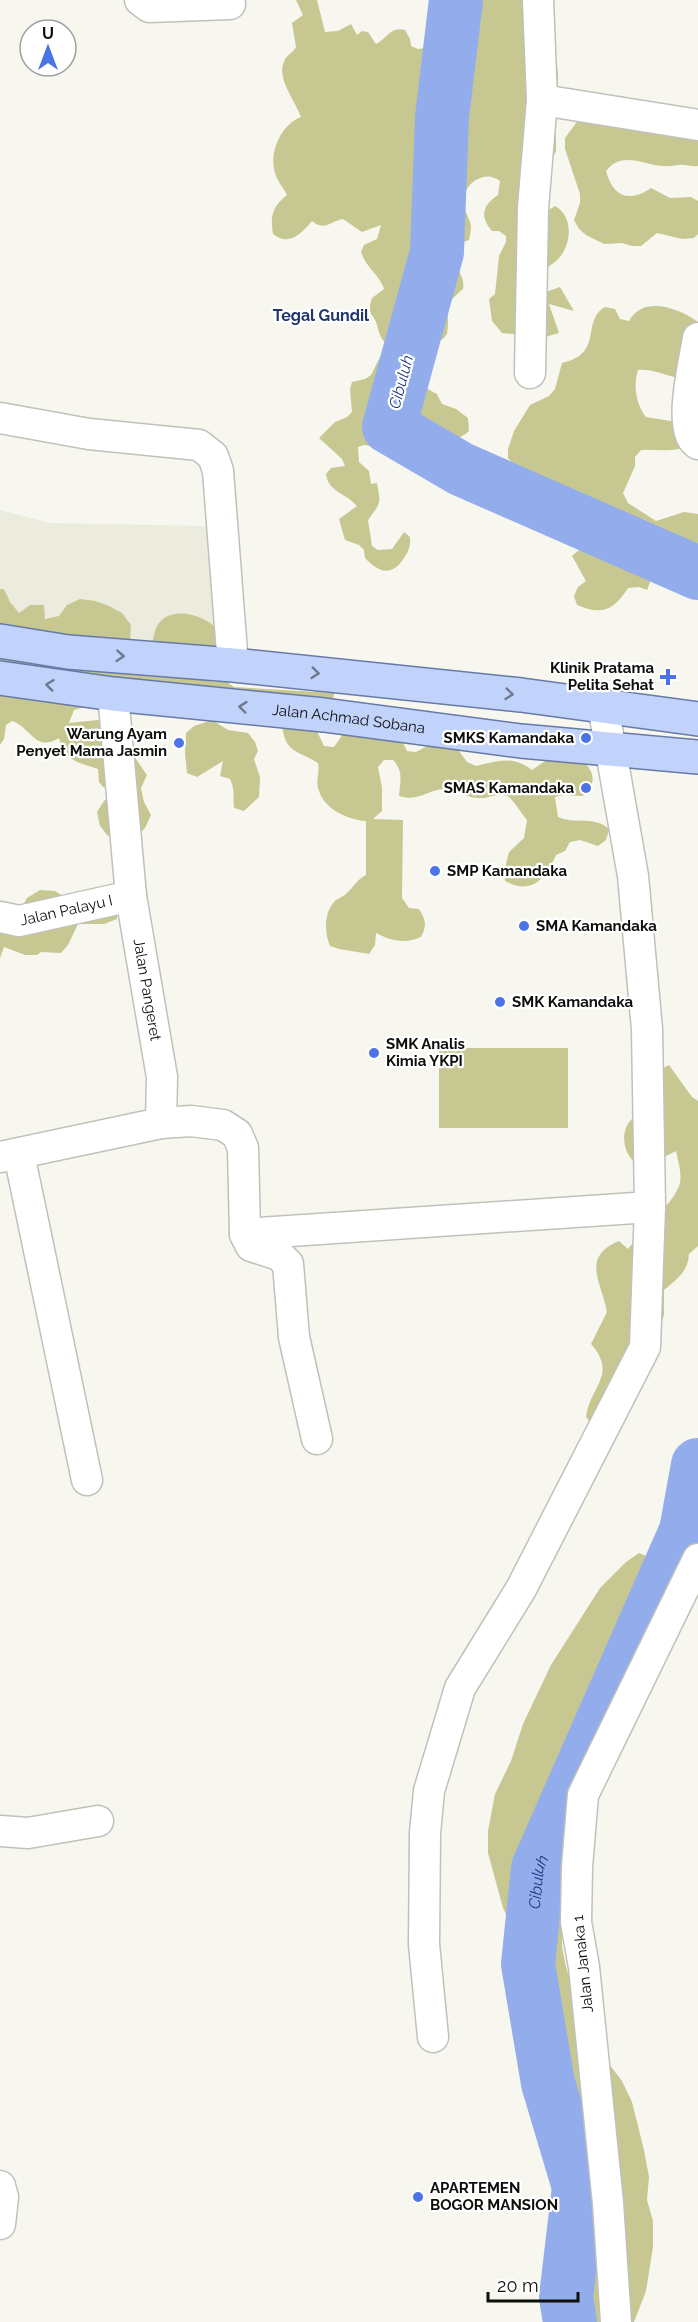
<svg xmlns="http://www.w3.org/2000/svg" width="698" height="2322" font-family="Raleway,sans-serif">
<rect width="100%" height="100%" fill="#f7f7f0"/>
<path fill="#ebecdd" d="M0 510 51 523 208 526 217 644 146 643 82 638 0 621Z"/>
<g fill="#c7c891">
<path d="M296 0H317L325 32 338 31 351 24 357 35 362 31 368 32 376 44C388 38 390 26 405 30L410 39 411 46 418 49 425 48 436 39 467 20 468 0H547L558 73V86L555 93 553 124 556 137V151L550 164 549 200 545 206 547 211 555 206C573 216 572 242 560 257 556 262 550 265 545 269 540 275 537 288 534 296L560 287 574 311 549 304 559 333 545 337 502 333 492 321 489 299 495 294 499 256 506 242V236L499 231H492C479 216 483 205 498 195L500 181C493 176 486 175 478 179 468 183 461 197 464 207 466 214 470 219 471 226 471 230 470 235 469 240L455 245 450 251C450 266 466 272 463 289 440 308 451 309 447 334L443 339 429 345C429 359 438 371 425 381L424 387 437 394 442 404 456 409 468 418 469 431C463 437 451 442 442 437 438 435 435 430 430 428 421 424 387 428 378 434L376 441 371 446 364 445 358 447 359 462 369 471 371 484 377 483C381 505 381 502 368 520L372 546 378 550 392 549 404 532 410 537C411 546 408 553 402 561 390 577 377 571 365 558L364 550 359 545 345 540 339 519 357 506C346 493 328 492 326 474L331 468 345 466 342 459 319 438 335 422 347 417 352 412 350 389 352 382 365 379 371 375 381 355 387 353 388 346C381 339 379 334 377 325 374 313 366 316 372 298L384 289C380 275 366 268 361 252L364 245 377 239 381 225 362 232 343 219C330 221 325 232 312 221 302 233 289 247 273 234 270 216 272 207 287 195 283 187 276 180 274 169 270 150 282 124 301 117 296 102 276 78 284 62 286 55 293 53 296 47L292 23 303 15Z"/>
<path d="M582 115 698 122V166C692 167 690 165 684 165 678 164 671 167 664 166 643 165 622 150 606 171 613 197 629 203 651 188L670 198 691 197 698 201V234L694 238 682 239 657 233 641 246H632L622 243 604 244 586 235 579 229 574 220 580 203V194L565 149V138Z"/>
<path d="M605 307 615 309 620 319 629 321C643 295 679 308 698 322V370C694 372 689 376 685 377 671 380 656 368 638 370 633 386 636 404 646 417L677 422 688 446C673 453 658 449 641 450L635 457V466L623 493 628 503 656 521 684 512 698 514V581C686 574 683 560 672 551H662C654 566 653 576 647 590L639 587 628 588C614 610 602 616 577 605L574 596 578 587 586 581 572 556C586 544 612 531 609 510 592 505 596 511 582 515 574 518 553 514 543 514L537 507 533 488 508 458V449L514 431 530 405 549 396 555 389 562 363C605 353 580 322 605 307Z"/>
<path d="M0 589H4L10 602 19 613 30 605H44L45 619 59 616 67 605 80 599 95 601 109 606 122 613 131 625 130 640 120 650 153 660C153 651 152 639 155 631 163 605 199 612 215 627 219 630 221 635 224 639L204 670 213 682H227L234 687 334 693 333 701 88 706 74 710 69 723 97 720 126 725 133 738 131 752 147 775 141 788 144 802 151 815 145 828 135 838 108 836 100 826 97 812 104 801 115 793 109 788 103 787 99 782 98 769C77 762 65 761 59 738 35 753 31 727 12 721L6 725 4 739 0 745Z"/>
<path d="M212 720 228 730 248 733 255 742 258 751 254 759 260 777 259 797 244 811 234 808C233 797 235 789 230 779L220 776 223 761 197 777 187 773 185 753 186 733 194 726Z"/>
<path d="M282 725 315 727 324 746 334 747 345 731 402 741 407 751 416 752 433 743 454 744 467 762 476 766C497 761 513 755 532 770L548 759 585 763C596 775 595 785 583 796L564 795 555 797 558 817C576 825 590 815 608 828L610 827 606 840 598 846 580 840 570 842 565 851 556 855C546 878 532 896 505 881L504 872 509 852 524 838 527 820C522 814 515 803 510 798 502 790 489 799 479 798 467 798 454 788 443 789 426 791 417 802 399 796 400 781 404 772 393 760H384L378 767 382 788V811L373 819 403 820 402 898 409 908 419 909C426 920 427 926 421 937 405 944 391 941 376 933L375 945 369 954 339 949 330 946C324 933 324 910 336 900 339 898 342 897 345 895 353 888 356 880 366 875V821C349 820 325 810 319 791 315 782 320 772 318 763 297 750 285 753 282 725Z"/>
<path d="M40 890 55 891 68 899 118 904 117 919 104 924H78L68 945 61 953 41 952 37 955H25L4 947 0 958V921L21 909 27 898Z"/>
<rect x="439" y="1048" width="129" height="80"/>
<path d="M669 1065 692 1097 698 1101V1246L689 1254C688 1272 677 1279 664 1290V1315L660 1327 636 1360 618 1364 593 1425 586 1417C590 1386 618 1375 591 1344L607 1312C602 1283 580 1257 619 1241L628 1249C641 1232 676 1201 680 1183 682 1173 678 1161 676 1151 661 1159 651 1163 634 1162 623 1151 620 1132 631 1120 634 1116 639 1114 641 1110 648 1099 652 1083 657 1071Z"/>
<path d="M639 1553 658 1561 663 1569V1633L563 1810 559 1830V1871L563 1890 562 1947 566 1967 579 2008 609 2064 622 2081 632 2102 644 2150 649 2177 647 2200 653 2221V2247L646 2291 634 2322H571L573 2314V2271L568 2216 560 2179 554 2014 503 1908 488 1853V1831L495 1794 511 1761 523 1724 551 1665 600 1588 626 1562Z"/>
</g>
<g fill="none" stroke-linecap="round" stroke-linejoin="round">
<g stroke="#93adec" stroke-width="54">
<path d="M456 0 442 117 437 252 389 427 461 469 698 573"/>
<path id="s1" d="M570 2322 566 2297 579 2187 548 2083 528 1964 538 1868 686 1531 698 1465"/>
</g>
<g stroke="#c1c1ba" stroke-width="33">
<g id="minor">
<path d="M140 0 149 7 230 4"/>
<path d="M542 100 698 125"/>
<path d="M698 338C695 359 676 433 698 444"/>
<path d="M530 373 533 208 542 100 538 0"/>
<path d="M0 418 89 434 199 445 213 456 218 471 233 665"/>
<path id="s2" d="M113 694 131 896 162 1077 161 1123"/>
<path id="s3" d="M0 917 19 921 131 896"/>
<path d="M19 1154 87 1480"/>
<path d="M0 1157 161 1123 191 1121 223 1125 237 1134 243 1148 245 1234 251 1246 279 1255 288 1264 294 1337 317 1439"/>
<path d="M245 1234 650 1207"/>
<path d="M0 1831 28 1833 98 1821"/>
<path d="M433 2037 424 1944 425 1833 429 1791 460 1688 521 1589 645 1347 650 1207 647 1029 633 876 603 706"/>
<path d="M0 2186 3 2197 0 2224"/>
<path d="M616 2322 608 2203 584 1967 576 1922 577 1867 583 1795 698 1559"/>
</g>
</g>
<g stroke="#677aa5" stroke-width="36">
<g id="major">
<path d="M0 641 68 652 233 665 521 695 698 719"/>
<path id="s4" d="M0 678 113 694 324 715 521 741 698 757"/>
</g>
</g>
<use href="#minor" stroke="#fff" stroke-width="30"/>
<use href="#major" stroke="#c1d2fb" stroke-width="33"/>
</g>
<defs><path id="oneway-chevron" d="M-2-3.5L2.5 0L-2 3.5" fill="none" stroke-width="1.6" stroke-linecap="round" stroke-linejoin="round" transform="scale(1.5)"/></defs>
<g stroke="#707a8f">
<use href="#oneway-chevron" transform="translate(120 656) rotate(4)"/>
<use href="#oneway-chevron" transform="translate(315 673) rotate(6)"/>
<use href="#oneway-chevron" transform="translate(50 685) rotate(-173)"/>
<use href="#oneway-chevron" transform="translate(509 694) rotate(6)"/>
<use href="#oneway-chevron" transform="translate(243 707) rotate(-174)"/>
</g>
<g fill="#4b73e6" stroke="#fff" stroke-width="2">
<path d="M665 668h6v6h6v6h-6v6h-6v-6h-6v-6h6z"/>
<circle cx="586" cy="738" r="6"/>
<circle cx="179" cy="743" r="6"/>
<circle cx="586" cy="788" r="6"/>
<circle cx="435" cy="871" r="6"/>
<circle cx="524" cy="926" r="6"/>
<circle cx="500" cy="1002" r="6"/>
<circle cx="374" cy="1053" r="6"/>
<circle cx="418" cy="2197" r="6"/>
</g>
<g text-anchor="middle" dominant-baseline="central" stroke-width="4.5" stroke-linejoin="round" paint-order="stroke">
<g font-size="15" font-weight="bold" fill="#0e0e0b" stroke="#fff" text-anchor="start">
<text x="654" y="668" text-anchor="end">Klinik Pratama<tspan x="654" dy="17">Pelita Sehat</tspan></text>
<text x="167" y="734" text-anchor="end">Warung Ayam<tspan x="167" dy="17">Penyet Mama Jasmin</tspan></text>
<text x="574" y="738" text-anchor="end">SMKS Kamandaka</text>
<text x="574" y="788" text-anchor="end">SMAS Kamandaka</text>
<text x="447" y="871">SMP Kamandaka</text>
<text x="536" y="926">SMA Kamandaka</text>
<text x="512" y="1002">SMK Kamandaka</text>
<text x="386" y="1044">SMK Analis<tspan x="386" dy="17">Kimia YKPI</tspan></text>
<text x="430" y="2188">APARTEMEN<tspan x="430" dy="17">BOGOR MANSION</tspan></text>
</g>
<g font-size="15" fill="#0e0e0b" stroke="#fff">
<text stroke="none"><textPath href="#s4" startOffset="351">Jalan Achmad Sobana</textPath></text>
<text stroke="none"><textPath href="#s3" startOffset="68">Jalan Palayu I</textPath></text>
<text stroke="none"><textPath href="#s2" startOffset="298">Jalan Pangeret</textPath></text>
<text transform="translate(583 1964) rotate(-96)">Jalan Janaka 1</text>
</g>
<g font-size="16" font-weight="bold" fill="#21356d" stroke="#fff">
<text x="321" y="315">Tegal Gundil</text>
</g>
<g font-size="16" font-style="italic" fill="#223982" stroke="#fff">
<text transform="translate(401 382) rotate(-75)">Cibuluh</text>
<text stroke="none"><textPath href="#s1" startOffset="448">Cibuluh</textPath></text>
</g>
</g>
<g transform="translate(48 48)"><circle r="28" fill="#ffffff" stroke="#9f9f9d" stroke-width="1.5"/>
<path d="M0-4.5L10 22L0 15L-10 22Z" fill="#4b73e6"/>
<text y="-9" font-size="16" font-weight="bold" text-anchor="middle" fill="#0e0e0b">U</text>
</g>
<path d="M488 2292v9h90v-9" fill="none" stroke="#0e0e0b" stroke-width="3"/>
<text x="497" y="2292" font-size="18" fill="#0e0e0b" stroke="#ffffff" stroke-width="4.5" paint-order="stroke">20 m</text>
</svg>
